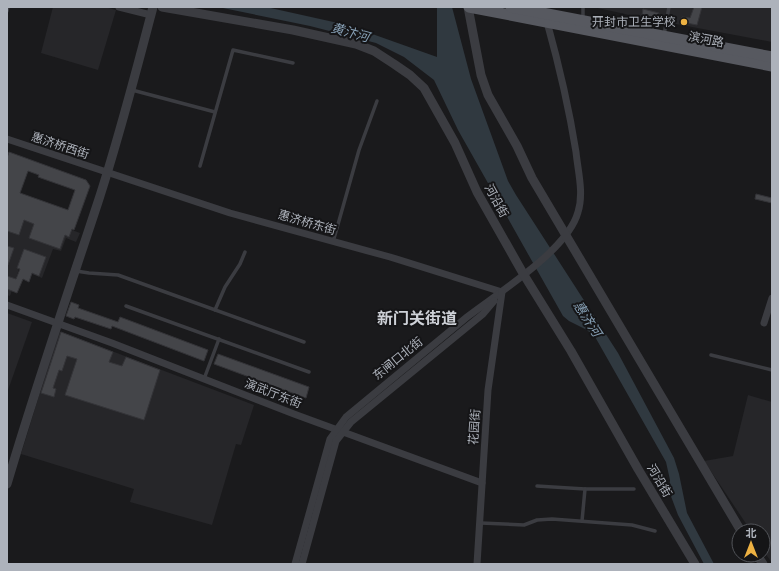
<svg xmlns="http://www.w3.org/2000/svg" width="779" height="571" font-family="'Sofia Sans Condensed','Noto Sans SC',sans-serif">
<rect width="100%" height="100%" fill="#1a1a1c"/>
<g fill="#262629">
<path d="M53 7H105L116 10 98 70 41 53Z"/>
<path d="M593 7H772V42L639 17Z"/>
<path d="M7 206 80 233 76 242 66 238 61 251 53 249 42 278 19 269 10 296 7 295Z"/>
<path d="M7 313 32 322 7 393Z"/>
<path d="M59 331 254 405 241 445 236 444 212 525 130 502 134 489 21 454Z"/>
<path d="M748 395 772 402V563L763 550V531H751L704 461 733 456Z"/>
</g>
<path fill="#303940" d="M218 7H266L347 25 437 57V7H452L471 79 508 181 516 195 618 353 674 458 679 474 687 513 714 564H704L678 515 669 491 670 480 666 462 594 335 585 329 569 321 563 316 458 130 434 80 404 57 376 43 310 26Z"/>
<g fill="#444549" stroke="#343438" fill-rule="evenodd">
<path d="M694 7H702L697 25 681 22 682 17 690 18Z"/>
<path d="M643 9 659 13 658 18 642 15Z"/>
<path d="M9 152 86 180 90 186 74 230 72 229 69 237 65 235 60 249 29 238 34 224 24 220 19 235 7 231V158ZM28 171 39 175 38 177 75 190 68 210 20 193Z"/>
<path d="M756 194 772 198V203L755 199Z"/>
<path d="M7 246 14 248 8 265 7 264Z"/>
<path d="M24 249 46 257 39 276 32 273 29 282 23 279 17 293 7 289V276L16 279 20 269 17 268Z"/>
<path d="M71 302 79 305 78 308 118 322 120 317 208 350 204 361 112 326 111 329 75 317 74 319 66 316Z"/>
<path d="M61 332 113 352 109 362 122 366 126 357 160 370 144 420 65 395 77 359 67 356 62 371 59 370 53 388 56 389 54 397 41 393Z"/>
<path d="M218 354 309 387 306 398 214 364Z"/>
</g>
<g fill="none" stroke-linecap="round" stroke-linejoin="round">
<g stroke="#3b3c41" stroke-width="3.5">
<path d="M7 11 8 7"/>
<path d="M583 20V7"/>
<path d="M664 35 669 7"/>
<path d="M132 90 215 112"/>
<path d="M200 166 233 50 293 63"/>
<path d="M333 242 359 150 377 101"/>
<path d="M76 271 89 273 118 275 304 342"/>
<path d="M126 306 309 372"/>
<path d="M215 310 225 287 240 264 245 252"/>
<path d="M711 355 772 370"/>
<path d="M204 379 219 339"/>
<path d="M537 486 585 489H634"/>
<path d="M582 521 585 489"/>
<path d="M481 523 524 525 537 520 552 519 632 525 655 531"/>
</g>
<g stroke="#3b3c41" stroke-width="7">
<path d="M119 7 151 15"/>
<path d="M7 139 230 213 390 257 502 292"/>
<path d="M7 305 112 343 294 414 482 483"/>
<path d="M764 323 772 298"/>
<path d="M295 564 330 439 346 417C386 384 427 350 467 317 498 293 568 250 578 212 584 193 578 172 576 152 569 108 559 65 547 22"/>
<path d="M302 564 336 441 351 422 483 314 494 301"/>
<path d="M477 564 488 390 502 292"/>
</g>
<g stroke="#3b3c41" stroke-width="9">
<path d="M162 7 293 30 356 44 374 51 394 64 410 75 424 88 455 143 477 192 524 275 571 351 638 469 695 564"/>
<path d="M468 7 481 75 488 95 517 146 532 178 741 531"/>
<path d="M7 484C35 389 67 296 98 202 119 138 136 72 153 7"/>
<path d="M757 555 763 564"/>
</g>
<g stroke="#575960" stroke-width="11">
<path d="M469 7 772 66"/>
<path d="M511 7 772 57"/>
</g>
</g>
<circle fill="#edb142" stroke="#151517" stroke-width="1.5" cx="684" cy="22" r="4"/>
<g text-anchor="middle" dominant-baseline="central" stroke-width="4" stroke-linejoin="round" paint-order="stroke">
<g font-size="12" fill="#adb2bb" stroke="#151517" text-anchor="end">
<text x="676" y="22">开封市卫生学校</text>
</g>
<g font-size="12" fill="#adb2bb" stroke="#151517">
<text transform="translate(706 40) rotate(11)">滨河路</text>
<text transform="translate(60 146) rotate(18)">惠济桥西街</text>
<text transform="translate(496 201) rotate(61)">河沿街</text>
<text transform="translate(307 223) rotate(16)">惠济桥东街</text>
<text transform="translate(398 359) rotate(-39)">东闸口北街</text>
<text transform="translate(273 394) rotate(21)">演武厅东街</text>
<text transform="translate(475 427) rotate(-86)">花园街</text>
<text transform="translate(659 481) rotate(59)">河沿街</text>
</g>
<g font-size="13" font-style="italic" fill="#869fb4" stroke="#151517">
<text transform="translate(350 33) rotate(15)">黄汴河</text>
<text transform="translate(587 319) rotate(57)">惠济河</text>
</g>
<g font-size="16" font-weight="bold" fill="#ced1d7" stroke="#151517">
<text x="417" y="319">新门关街道</text>
</g>
</g>
<rect width="779" height="571" fill="none" stroke="#adb2bb" stroke-width="16"/>
<g transform="translate(751 543)"><circle r="19" fill="#151517" stroke="#525459"/>
<path d="M0-3L7 15L0 10L-7 15Z" fill="#edb142"/>
<text y="-6" font-size="11" font-weight="bold" text-anchor="middle" fill="#adb2bb">北</text>
</g>
</svg>
